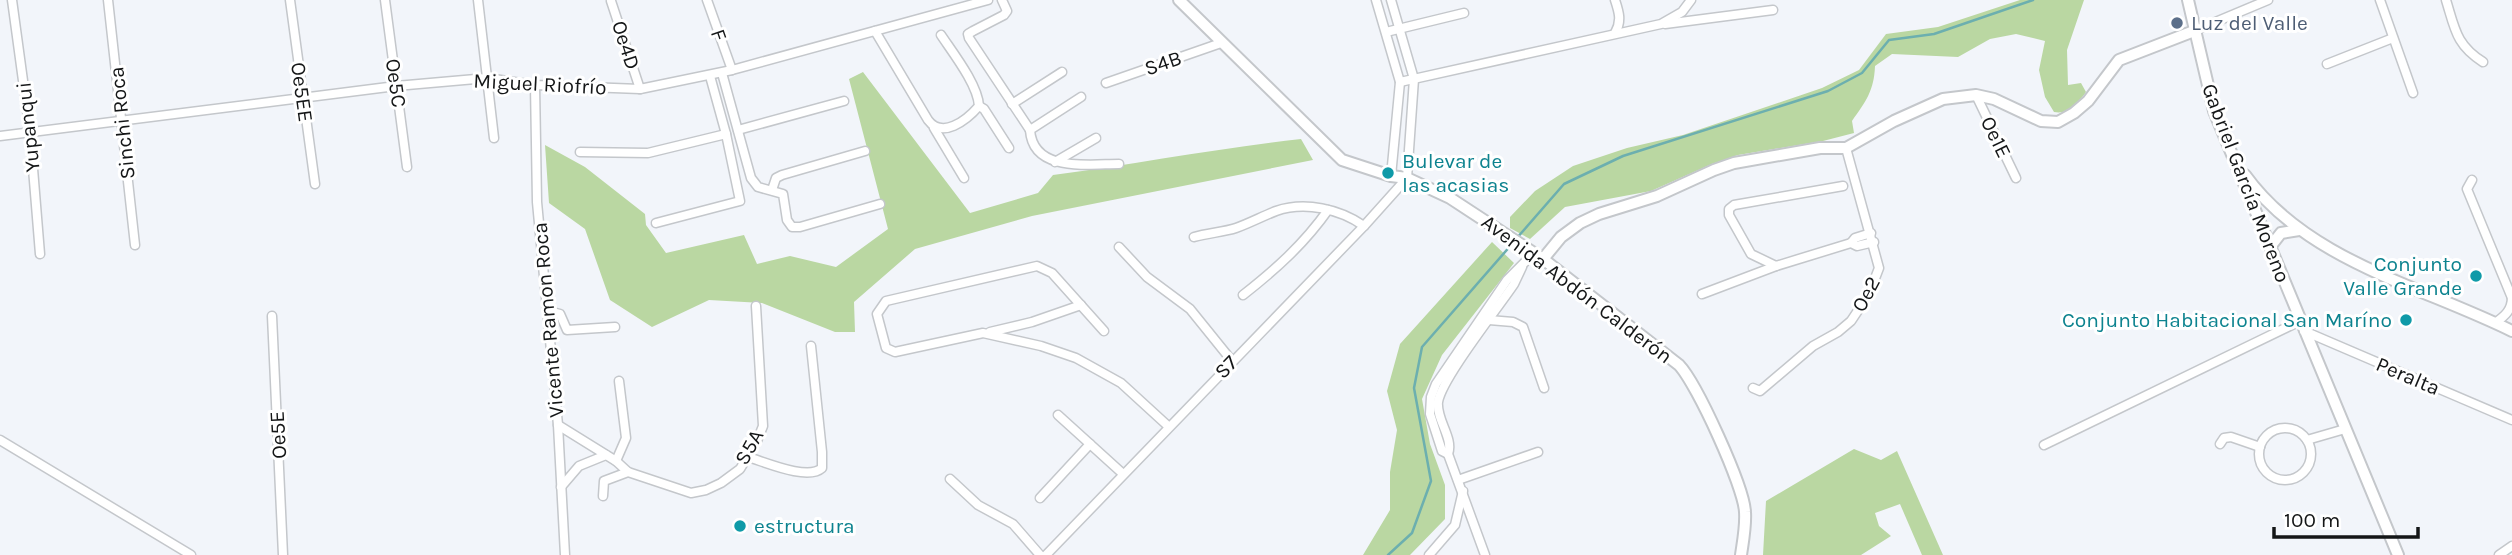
<svg xmlns="http://www.w3.org/2000/svg" width="2512" height="555" font-family="Karla,sans-serif">
<rect width="100%" height="100%" fill="#f2f5fa"/>
<g fill="#bad7a2">
<path d="M2020 0H2084L2067 50 2068 85 2081 83 2086 92C2078 103 2069 115 2054 112L2045 97 2039 70 2045 41 2016 34 1990 39 1958 57 1892 54 1875 66C1874 91 1866 101 1852 121L1854 133 1823 141 1738 155 1712 164 1651 191 1565 207 1530 239 1510 228V217L1535 191 1573 166 1627 148 1683 135 1822 88 1859 70 1886 34 1938 27Z"/>
<path d="M863 72 970 213 1038 193 1053 175C1136 164 1218 148 1301 139L1313 160 1032 216 915 249 854 302 855 332H835L762 303 709 300 652 327 610 300 585 229 549 203 545 145 585 167 645 214 646 225 666 253 744 235 757 264 790 256 836 267 888 229 849 79Z"/>
<path d="M1492 242 1514 263 1442 355 1422 399 1430 444 1445 485V519L1410 555H1363L1390 510V472L1397 430 1387 391 1400 344Z"/>
<path d="M1854 449 1881 460 1897 451 1943 555H1922L1900 504 1875 513 1879 526 1891 536 1861 555H1763L1766 501Z"/>
</g>
<g fill="none" stroke-linecap="round" stroke-linejoin="round">
<g stroke="#6cafaf" stroke-width="2.5">
<path d="M1516 239 1564 184 1623 156 1828 91 1862 73 1889 40 1934 34 2033 0"/>
<path d="M1388 555 1412 533 1431 481 1414 388 1422 347 1512 244"/>
</g>
<g stroke="#c4c7cb" stroke-width="11">
<g id="street">
<path d="M12 0 30 132 40 254"/>
<path d="M108 0 135 245"/>
<path d="M290 0 315 184"/>
<path d="M385 0 407 167"/>
<path d="M478 0 494 138"/>
<path d="M707 0 732 70"/>
<path d="M1002 0 1007 11 1004 15 973 31 968 34 969 38 1030 130"/>
<path d="M1376 0 1400 82 1391 176"/>
<path d="M1615 0C1619 12 1622 21 1615 33"/>
<path d="M2380 0 2413 93"/>
<path d="M2446 0C2455 29 2456 45 2483 62"/>
<path d="M611 1 640 89"/>
<path d="M1665 24 1773 10"/>
<path d="M875 31 928 120C942 139 966 121 979 106 978 85 953 53 941 35"/>
<path d="M2194 31 2268 0"/>
<path d="M1386 32 1464 13"/>
<path d="M2327 64 2393 38"/>
<path d="M722 73 751 178 758 187 783 194 787 220 792 227H800L880 204"/>
<path d="M1400 82 1661 24 1682 12 1691 0"/>
<path d="M1106 83 1221 43"/>
<path d="M535 85 537 202 558 425 565 555"/>
<path d="M1976 95 2016 178"/>
<path d="M1081 97 1030 130C1033 173 1089 164 1119 164"/>
<path d="M1012 104 1062 72"/>
<path d="M979 106 984 109 1009 148"/>
<path d="M934 128 964 178"/>
<path d="M738 130 844 101"/>
<path d="M0 136 396 86 487 78 535 85 640 89 732 70 988 0"/>
<path d="M580 152 648 153 726 134"/>
<path d="M1055 162 1096 138"/>
<path d="M2472 180 2467 189 2512 298"/>
<path d="M1843 186 1734 205 1729 209V215L1751 254 1776 266 1851 243 1855 238 1871 233"/>
<path d="M772 190 776 178 782 175 865 151"/>
<path d="M656 223 740 201 726 134 710 76"/>
<path d="M1194 237C1208 233 1224 232 1236 228 1250 223 1263 216 1276 211 1305 201 1340 209 1364 226"/>
<path d="M1851 243 1857 246 1874 242"/>
<path d="M1119 247 1147 277 1190 309 1232 361"/>
<path d="M1702 294 1776 266"/>
<path d="M1243 295C1275 270 1304 244 1328 210"/>
<path d="M548 311 560 314 567 330 615 327"/>
<path d="M272 316 283 555"/>
<path d="M1489 320 1513 322 1523 327 1544 388"/>
<path d="M2495 323C2505 316 2512 310 2512 297"/>
<path d="M1104 331 1052 273 1037 266 886 301 877 314 886 348 895 352 983 333 1041 346 1076 358 1121 383 1168 426"/>
<path d="M2304 331 2512 420"/>
<path d="M990 332 1032 322 1081 305"/>
<path d="M1753 388 1760 391 1813 346 1838 332 1851 321 1869 294 1879 268 1846 148"/>
<path d="M1058 415 1122 473"/>
<path d="M558 425 616 461 628 472 691 493 706 490 721 483 740 469 757 441 763 426 756 306"/>
<circle cx="2285" cy="454" r="26"/>
<path d="M0 440 191 555"/>
<path d="M2307 440 2345 429"/>
<path d="M2220 444 2224 438 2231 437 2260 447"/>
<path d="M2044 445 2300 321"/>
<path d="M1448 454 1442 451 1430 414 1431 397 1436 384 1507 280 1534 253"/>
<path d="M748 457C765 462 808 481 822 468V452L811 346"/>
<path d="M616 461 626 438 619 381"/>
<path d="M950 479 978 505 1013 524 1040 555"/>
<path d="M1458 480 1538 452"/>
<path d="M561 487 579 466 606 455"/>
<path d="M603 496 604 481 628 472"/>
<path d="M1040 498 1090 444"/>
<path d="M1046 555 1364 226 1407 178 1414 79 1391 0"/>
<path d="M1429 555 1455 525 1463 491"/>
<path d="M1485 555 1448 454C1454 438 1436 420 1438 402 1442 378 1498 308 1514 284L1522 267"/>
<path d="M2499 555 2512 546"/>
</g>
</g>
<g stroke="#c4c7cb" stroke-width="14">
<g id="secondary">
<path d="M1179 0 1342 160 1391 176 1407 178 1450 198 1543 259 1679 365C1697 384 1744 487 1745 512 1746 526 1743 541 1741 555"/>
<path d="M2188 0 2214 111 2398 555"/>
<path d="M2245 175C2307 261 2421 286 2512 331"/>
<path d="M2270 247 2281 233 2299 230"/>
<path d="M1543 259 1561 237 1580 223 1599 214 1657 196 1714 170 1734 163 1820 148H1846L1894 121 1943 99 1976 95 1994 99 2041 121 2058 122 2074 113 2088 101 2119 60 2194 31"/>
</g>
</g>
<use href="#street" stroke="#fff" stroke-width="8"/>
<use href="#secondary" stroke="#fff" stroke-width="10"/>
</g>
<circle fill="#5c6f8a" stroke="#fff" stroke-width="2.5" cx="2177" cy="23" r="7"/>
<g fill="#0f9aa8" stroke="#fff" stroke-width="2.5">
<circle cx="1388" cy="173" r="7"/>
<circle cx="2476" cy="276" r="7"/>
<circle cx="2406" cy="320" r="7"/>
<circle cx="740" cy="526" r="7"/>
</g>
<g text-anchor="middle" dominant-baseline="central" stroke-width="6" stroke-linejoin="round" paint-order="stroke">
<g font-size="21" fill="#4e5e75" stroke="#fff" text-anchor="start">
<text x="2191" y="23">Luz del Valle</text>
</g>
<g font-size="21" fill="#141617" stroke="#fff">
<text transform="translate(719 35) rotate(71)">F</text>
<text transform="translate(626 45) rotate(72)">Oe4D</text>
<text transform="translate(1163 63) rotate(-19)">S4B</text>
<text transform="translate(396 83) rotate(82)">Oe5C</text>
<text transform="translate(540 84) rotate(3)">Miguel Riofrío</text>
<text transform="translate(302 92) rotate(82)">Oe5EE</text>
<text transform="translate(122 123) rotate(-96)">Sinchi Roca</text>
<text transform="translate(28 127) rotate(-96)">Yupanqui</text>
<text transform="translate(1996 137) rotate(64)">Oe1E</text>
<text transform="translate(2246 183) rotate(69)">Gabriel García Moreno</text>
<text transform="translate(1577 289) rotate(37)">Avenida Abdón Calderón</text>
<text transform="translate(1866 294) rotate(-62)">Oe2</text>
<text transform="translate(548 320) rotate(-95)">Vicente Ramon Roca</text>
<text transform="translate(1226 367) rotate(-46)">S7</text>
<text transform="translate(2408 376) rotate(23)">Peralta</text>
<text transform="translate(278 435) rotate(-93)">Oe5E</text>
<text transform="translate(749 447) rotate(-61)">S5A</text>
</g>
<g font-size="21" fill="#0d838f" stroke="#fff" text-anchor="start">
<text x="1402" y="161">Bulevar de<tspan x="1402" dy="24">las acasias</tspan></text>
<text x="2462" y="264" text-anchor="end">Conjunto<tspan x="2462" dy="24">Valle Grande</tspan></text>
<text x="2392" y="320" text-anchor="end">Conjunto Habitacional San Maríno</text>
<text x="754" y="526">estructura</text>
</g>
</g>
<path d="M2274 527v10h144v-10" fill="none" stroke="#141617" stroke-width="3.5"/>
<text x="2284" y="527" font-size="21" fill="#141617" stroke="#ffffff" stroke-width="5" paint-order="stroke">100 m</text>
</svg>
